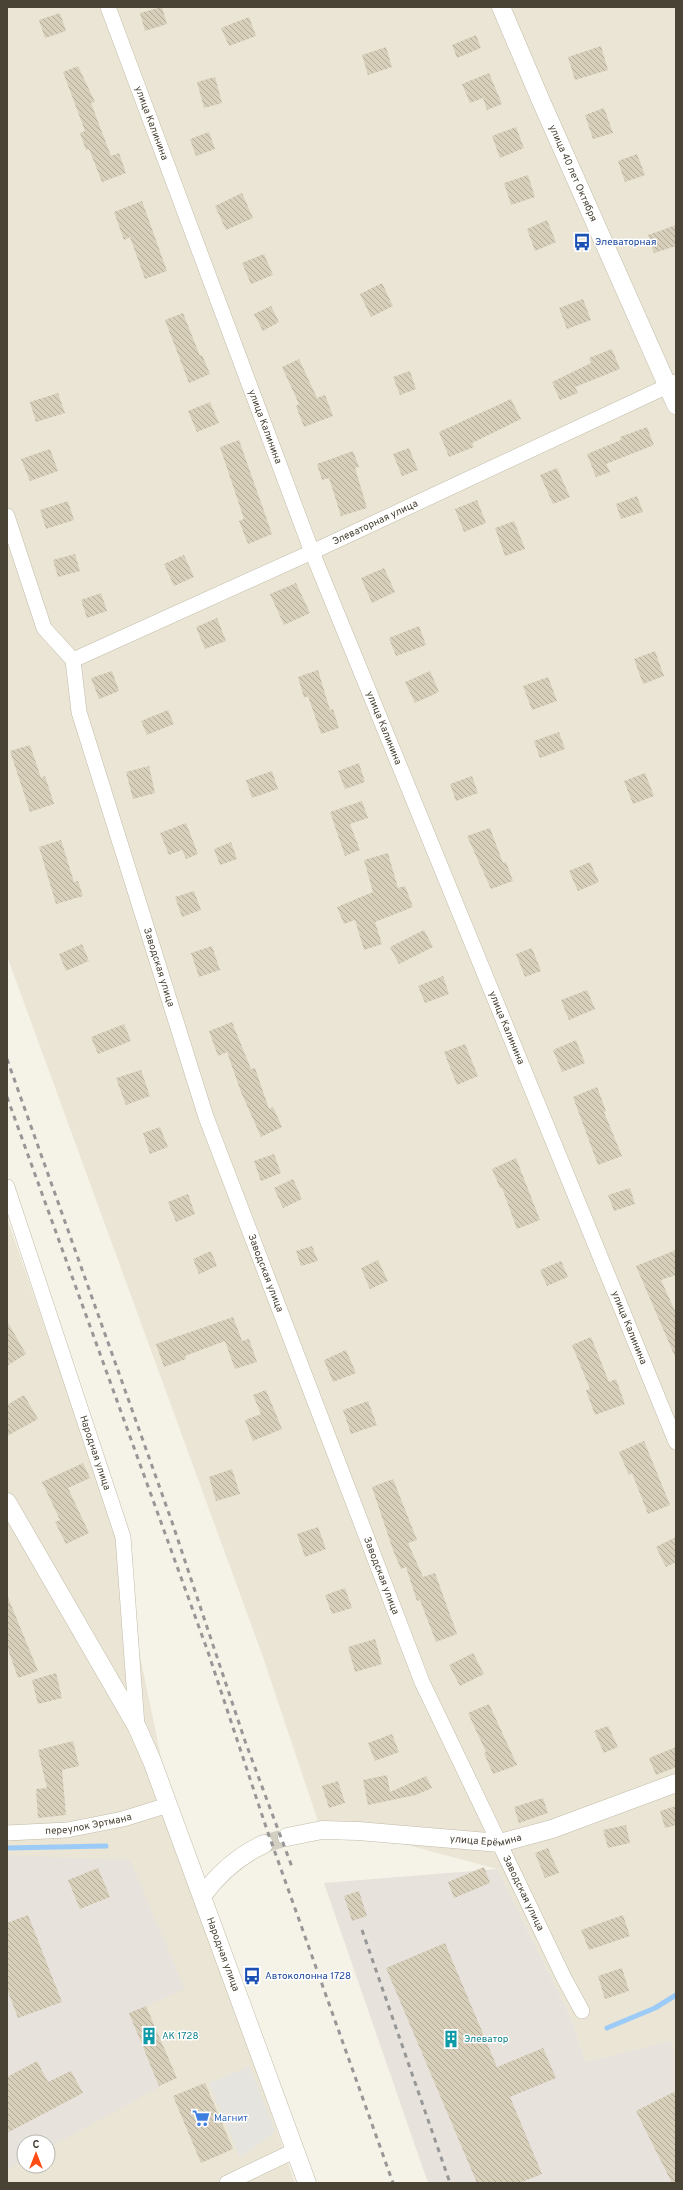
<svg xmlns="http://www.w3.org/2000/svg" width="683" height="2190" font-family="Overpass,sans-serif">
<defs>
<pattern id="building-back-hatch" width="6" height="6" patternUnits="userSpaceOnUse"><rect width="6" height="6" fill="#d8cfbb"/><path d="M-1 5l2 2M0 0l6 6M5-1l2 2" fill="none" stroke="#b1aa99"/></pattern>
</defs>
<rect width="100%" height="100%" fill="#f5f2e7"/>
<g fill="#eae5d4" fill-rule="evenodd">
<path d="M7 7H676V2054L670 2041 586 2062 571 2018 497 1869 318 1821 263 1657 7 956Z"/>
<path d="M7 1218 112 1521 180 1849 295 2183H7ZM24 2142H48V2166H24Z"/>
</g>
<g fill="#e7e3dc">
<path d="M7 1855 130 1860 185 1989 129 2014 160 2087 48 2148V2142H24V2161L7 2170Z"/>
<path d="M497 1869 571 2018 586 2062 670 2041 676 2054V2183H428L324 1883Z"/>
</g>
<path fill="#e6e4df" d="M250 2066 275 2132 240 2158 209 2083Z"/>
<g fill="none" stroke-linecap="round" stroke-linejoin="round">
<g stroke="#9dcbf8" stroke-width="5">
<path d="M7 1848 106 1846"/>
<path d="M607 2028 655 2008 676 1995"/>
</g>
</g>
<g fill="url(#building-back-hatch)">
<path d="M162 7 167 24 145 31 140 13Z"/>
<path d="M60 13 66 31 45 38 39 20Z"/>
<path d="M249 17 256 36 229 46 221 28Z"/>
<path d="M476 35 481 48 457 58 452 45Z"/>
<path d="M601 46 608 70 575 80 568 57Z"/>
<path d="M386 47 392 67 368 75 362 55Z"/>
<path d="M78 66 95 102 91 103 111 156 119 153 126 173 102 182 89 149 86 150 80 133 85 131 63 72Z"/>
<path d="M489 73 502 104 487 110 483 98 470 103 462 84Z"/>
<path d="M215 77 222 103 204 108 197 82Z"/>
<path d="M604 108 613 133 593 139 585 115Z"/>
<path d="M516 127 524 148 500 158 492 136Z"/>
<path d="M209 132 215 149 196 156 190 139Z"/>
<path d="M637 154 645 175 625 182 618 161Z"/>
<path d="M528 175 535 197 511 205 504 183Z"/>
<path d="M242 193 253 218 226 230 215 206Z"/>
<path d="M142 201 167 271 145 279 130 237 124 240 114 212Z"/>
<path d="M547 220 556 242 535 251 527 229Z"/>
<path d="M676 225V246L654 253 648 235Z"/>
<path d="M264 254 273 275 251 284 242 263Z"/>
<path d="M382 283 393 306 371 317 360 294Z"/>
<path d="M583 299 591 320 567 329 559 308Z"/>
<path d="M271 306 279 322 263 331 254 314Z"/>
<path d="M183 313 200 356 202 355 210 374 189 383 165 320Z"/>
<path d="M612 349 620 369 575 387 578 393 560 400 552 382 591 363 589 358Z"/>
<path d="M299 359 317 398 325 395 333 416 304 427 296 406 299 404 282 367Z"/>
<path d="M410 371 416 389 400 395 393 377Z"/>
<path d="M58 393 65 413 36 422 30 402Z"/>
<path d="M511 399 521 419 472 443 474 447 449 457 439 432Z"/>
<path d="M210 402 219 423 197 432 188 411Z"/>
<path d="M647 427 654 445 606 464 610 472 596 477 587 454 621 440 620 437Z"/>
<path d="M239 440 272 534 248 544 239 521 244 519 220 447Z"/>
<path d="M409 448 418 470 402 476 393 454Z"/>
<path d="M50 449 58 471 30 481 21 459Z"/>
<path d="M353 451 359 467 355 468 367 508 341 516 329 478 322 480 317 464Z"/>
<path d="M557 468 570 497 553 504 540 475Z"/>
<path d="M637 496 643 512 621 519 616 504Z"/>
<path d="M477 500 486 523 464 532 455 509Z"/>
<path d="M68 501 74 520 46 529 40 510Z"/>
<path d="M514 521 525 549 505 556 495 528Z"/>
<path d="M75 554 80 571 58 577 53 560Z"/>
<path d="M184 555 194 577 174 586 164 564Z"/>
<path d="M384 568 395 592 372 603 361 578Z"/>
<path d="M296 583 310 613 284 625 270 594Z"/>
<path d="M101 593 107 611 87 618 81 600Z"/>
<path d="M217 618 226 641 205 649 196 627Z"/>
<path d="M419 626 426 645 396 656 389 638Z"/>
<path d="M655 651 664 676 643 684 634 659Z"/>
<path d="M318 670 330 710 333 709 339 728 321 734 308 696 304 698 298 677Z"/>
<path d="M112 671 119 691 99 699 91 678Z"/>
<path d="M430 671 439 692 415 703 405 682Z"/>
<path d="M548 677 557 701 532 710 523 686Z"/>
<path d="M168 710 174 724 147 735 141 721Z"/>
<path d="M559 732 565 749 540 758 534 741Z"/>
<path d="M30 745 41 778 45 776 54 804 30 812 10 751Z"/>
<path d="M359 763 365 782 345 789 338 771Z"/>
<path d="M149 766 155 793 133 799 126 772Z"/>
<path d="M272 771 278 789 252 798 246 780Z"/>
<path d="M645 773 654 796 633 804 624 781Z"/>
<path d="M472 776 478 793 456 801 450 784Z"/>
<path d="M362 801 368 818 350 824 360 850 345 856 330 812Z"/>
<path d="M186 823 198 854 186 859 182 850 169 855 160 833Z"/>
<path d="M490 828 503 863 506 862 513 881 491 889 467 836Z"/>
<path d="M61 840 74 882 78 881 83 896 56 904 39 847Z"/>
<path d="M231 842 237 859 220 865 214 849Z"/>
<path d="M388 853 398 888 405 886 413 907 375 922 382 944 364 950 355 920 344 924 337 907 373 892 364 860Z"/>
<path d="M590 862 599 882 578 891 569 871Z"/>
<path d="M194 891 201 910 182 917 175 897Z"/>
<path d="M424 930 433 947 399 964 390 947Z"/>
<path d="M82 944 89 961 66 971 59 954Z"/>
<path d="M212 946 220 970 199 977 191 953Z"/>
<path d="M532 948 541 971 525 977 516 954Z"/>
<path d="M443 976 449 994 425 1003 418 986Z"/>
<path d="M587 990 595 1009 569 1020 561 1000Z"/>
<path d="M232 1022 251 1069 255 1068 269 1109 273 1107 282 1127 261 1137 241 1092 227 1052 218 1056 209 1031Z"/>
<path d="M124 1024 131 1041 98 1054 91 1037Z"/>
<path d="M576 1040 585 1063 562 1072 553 1050Z"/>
<path d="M465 1044 478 1076 457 1085 444 1052Z"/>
<path d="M141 1070 150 1096 126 1105 116 1078Z"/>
<path d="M597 1087 606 1111 604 1112 622 1156 598 1165 573 1097Z"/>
<path d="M160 1127 168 1147 150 1154 143 1133Z"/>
<path d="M274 1154 281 1173 261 1181 254 1161Z"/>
<path d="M516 1158 540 1220 517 1229 502 1188H500L492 1169Z"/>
<path d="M293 1179 302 1199 283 1208 274 1188Z"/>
<path d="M630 1188 635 1204 614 1211 608 1195Z"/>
<path d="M188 1194 195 1214 176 1222 168 1202Z"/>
<path d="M312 1246 318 1261 301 1266 296 1251Z"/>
<path d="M676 1250V1275L661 1280 676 1313V1359L636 1266Z"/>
<path d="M211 1251 217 1266 199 1274 193 1259Z"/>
<path d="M378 1260 388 1281 370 1289 361 1268Z"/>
<path d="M561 1261 568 1277 547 1286 540 1270Z"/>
<path d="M233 1317 242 1341 249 1339 257 1362 235 1369 225 1341 185 1356 186 1359 164 1367 156 1344Z"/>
<path d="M7 1321 26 1354 7 1366Z"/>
<path d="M591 1337 609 1382 616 1379 625 1404 595 1415 586 1390 590 1389 572 1345Z"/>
<path d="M346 1350 356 1373 333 1382 324 1360Z"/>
<path d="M266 1390 282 1429 253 1441 245 1420 261 1414 253 1395Z"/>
<path d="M24 1395 38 1419 7 1436V1405Z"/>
<path d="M368 1401 377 1425 351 1434 343 1410Z"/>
<path d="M644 1441 670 1505 648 1514 632 1473 629 1475 619 1452Z"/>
<path d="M83 1463 90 1478 68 1488 89 1533 66 1544 55 1522 60 1520 42 1482Z"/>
<path d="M232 1469 240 1494 216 1501 209 1477Z"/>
<path d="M393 1479 417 1540 408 1543 423 1577 435 1573 457 1634 436 1642 420 1600 417 1601 406 1567 401 1569 393 1550 372 1487Z"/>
<path d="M318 1527 326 1549 305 1557 297 1534Z"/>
<path d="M676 1537V1562L666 1567 656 1547Z"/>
<path d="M345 1588 352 1608 332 1614 325 1595Z"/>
<path d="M7 1595 38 1671 18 1678 7 1646Z"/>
<path d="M375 1639 382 1664 355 1672 348 1647Z"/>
<path d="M473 1653 484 1674 460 1686 449 1665Z"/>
<path d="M56 1673 62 1698 38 1704 32 1680Z"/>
<path d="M489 1704 517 1765 493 1774 484 1753 486 1752 468 1713Z"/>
<path d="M608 1726 618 1747 604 1753 594 1731Z"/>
<path d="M392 1734 399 1752 375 1761 368 1743Z"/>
<path d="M73 1741 79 1766 62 1770 66 1815 38 1818 36 1789 47 1788 38 1750Z"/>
<path d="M676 1747V1767L656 1775 649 1758Z"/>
<path d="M387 1775 390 1792 426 1776 432 1788 416 1795 368 1805 363 1780Z"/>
<path d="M338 1781 345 1803 329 1808 322 1786Z"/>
<path d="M543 1798 548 1813 519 1823 514 1807Z"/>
<path d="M676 1806V1825L665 1828 660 1811Z"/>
<path d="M626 1825 630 1843 608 1848 603 1830Z"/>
<path d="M548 1848 559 1873 545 1878 535 1853Z"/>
<path d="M484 1867 490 1883 454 1898 448 1882Z"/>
<path d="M98 1868 110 1897 80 1909 68 1880Z"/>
<path d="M359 1891 367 1916 352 1921 344 1896Z"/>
<path d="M28 1915 62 2002 18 2018 7 1989V1923Z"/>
<path d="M623 1915 630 1936 589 1950 581 1930Z"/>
<path d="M445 1943 497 2067 543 2048 556 2078 510 2097 542 2174 519 2183H477L386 1968Z"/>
<path d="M622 1968 629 1991 605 1999 598 1976Z"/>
<path d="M146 2006 177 2078 159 2086 129 2013Z"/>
<path d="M37 2061 48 2082 71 2071 83 2093 7 2133V2077Z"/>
<path d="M205 2083 233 2149 201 2163 173 2096Z"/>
<path d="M676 2091V2183H672L636 2111Z"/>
</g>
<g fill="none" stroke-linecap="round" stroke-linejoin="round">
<path stroke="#d3cfc3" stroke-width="18" stroke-dasharray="18 9" stroke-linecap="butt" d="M264 1844 287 1837"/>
<g stroke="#c2bba8" stroke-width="16">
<g id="minor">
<path id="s1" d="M108 7 312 552 676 1442"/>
<path id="s2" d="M7 516 44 628 73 660 79 712 206 1117 422 1682 564 1978 582 2011"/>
<path id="s3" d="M73 660 312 552 676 382"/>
<path id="s4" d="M7 1187 123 1537 137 1726"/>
<path id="s5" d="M7 1833 67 1830 123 1819 168 1805"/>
<path d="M227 2183 296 2150"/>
</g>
</g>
<g stroke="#c2bba8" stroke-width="19">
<g id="tertiary">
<path id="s6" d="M501 7 541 101 676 405"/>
<path id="s7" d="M7 1502 137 1727 152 1761 307 2183"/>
<path id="s8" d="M287 1837 322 1830 358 1831 500 1843 552 1829 676 1783"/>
<path d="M202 1896C219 1873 238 1856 264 1844"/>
</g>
</g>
<use href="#minor" stroke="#fff" stroke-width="15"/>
<use href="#tertiary" stroke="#fff" stroke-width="18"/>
<g stroke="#979797" stroke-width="3" stroke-dasharray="5 5" stroke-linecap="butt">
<path d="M7 1059 172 1522 245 1741 292 1867"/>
<path d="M7 1097 208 1652 267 1830 393 2183"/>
<path d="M362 1930 450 2183"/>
</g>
</g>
<defs>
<g id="bus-bare" transform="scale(1.38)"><path d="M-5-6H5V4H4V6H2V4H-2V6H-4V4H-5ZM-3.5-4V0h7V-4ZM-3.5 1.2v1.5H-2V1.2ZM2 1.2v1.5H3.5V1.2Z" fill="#1a4fb4" stroke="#fff" stroke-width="2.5" paint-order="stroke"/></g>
<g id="building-bare" transform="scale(1.38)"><path d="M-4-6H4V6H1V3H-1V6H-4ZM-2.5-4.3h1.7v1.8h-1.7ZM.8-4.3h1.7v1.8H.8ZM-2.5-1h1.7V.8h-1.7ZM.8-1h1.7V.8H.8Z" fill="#0f9aa8" stroke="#fff" stroke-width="2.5" paint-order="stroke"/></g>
<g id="supermarket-bare" transform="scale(1.38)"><path d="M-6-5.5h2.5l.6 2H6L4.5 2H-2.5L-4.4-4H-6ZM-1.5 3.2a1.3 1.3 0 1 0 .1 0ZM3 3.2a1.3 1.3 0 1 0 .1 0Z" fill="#3f7fe0" stroke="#fff" stroke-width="2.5" paint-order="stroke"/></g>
</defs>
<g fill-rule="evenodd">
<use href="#bus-bare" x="582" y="242"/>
<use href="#bus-bare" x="252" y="1976"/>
<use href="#building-bare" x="149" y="2036"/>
<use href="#building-bare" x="451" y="2039"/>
<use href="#supermarket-bare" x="201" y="2118"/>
</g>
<g text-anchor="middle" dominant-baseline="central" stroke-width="3" stroke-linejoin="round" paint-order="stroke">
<g font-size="10" fill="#494335" stroke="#fff">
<text stroke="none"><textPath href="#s1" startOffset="124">улица Калинина</textPath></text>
<text stroke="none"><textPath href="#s6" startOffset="181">улица 40 лет Октября</textPath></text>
<text stroke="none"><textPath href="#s1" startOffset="448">улица Калинина</textPath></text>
<text stroke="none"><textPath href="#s3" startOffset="332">Элеваторная улица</textPath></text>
<text stroke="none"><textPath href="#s1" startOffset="772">улица Калинина</textPath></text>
<text stroke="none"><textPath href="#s2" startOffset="481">Заводская улица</textPath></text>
<text stroke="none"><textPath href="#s1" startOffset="1096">улица Калинина</textPath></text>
<text stroke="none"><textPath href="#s2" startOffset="805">Заводская улица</textPath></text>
<text stroke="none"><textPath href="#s1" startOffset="1420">улица Калинина</textPath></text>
<text stroke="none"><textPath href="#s4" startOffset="280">Народная улица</textPath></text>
<text stroke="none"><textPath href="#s2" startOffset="1129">Заводская улица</textPath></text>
<text stroke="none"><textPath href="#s5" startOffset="82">переулок Эртмана</textPath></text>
<text stroke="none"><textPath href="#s8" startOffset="200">улица Ерёмина</textPath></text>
<text stroke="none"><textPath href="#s2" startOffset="1477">Заводская улица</textPath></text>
<text stroke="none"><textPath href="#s7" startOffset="503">Народная улица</textPath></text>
</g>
<g font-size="10" fill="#164399" stroke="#fff" text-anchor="start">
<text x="595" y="242">Элеваторная</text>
<text x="265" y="1976">Автоколонна 1728</text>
</g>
<g font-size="10" fill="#0d838f" stroke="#fff" text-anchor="start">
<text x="162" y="2036">АК 1728</text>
<text x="464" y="2039">Элеватор</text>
</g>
<g font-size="10" fill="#366cbe" stroke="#fff" text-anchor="start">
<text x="214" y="2118">Магнит</text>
</g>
</g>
<rect width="683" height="2190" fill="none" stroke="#494335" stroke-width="16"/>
<g transform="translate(36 2154)"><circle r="19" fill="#ffffff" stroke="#b6b4ae"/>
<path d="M0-3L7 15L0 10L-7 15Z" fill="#ff4b14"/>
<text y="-6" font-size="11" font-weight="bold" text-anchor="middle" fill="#494335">С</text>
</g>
</svg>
